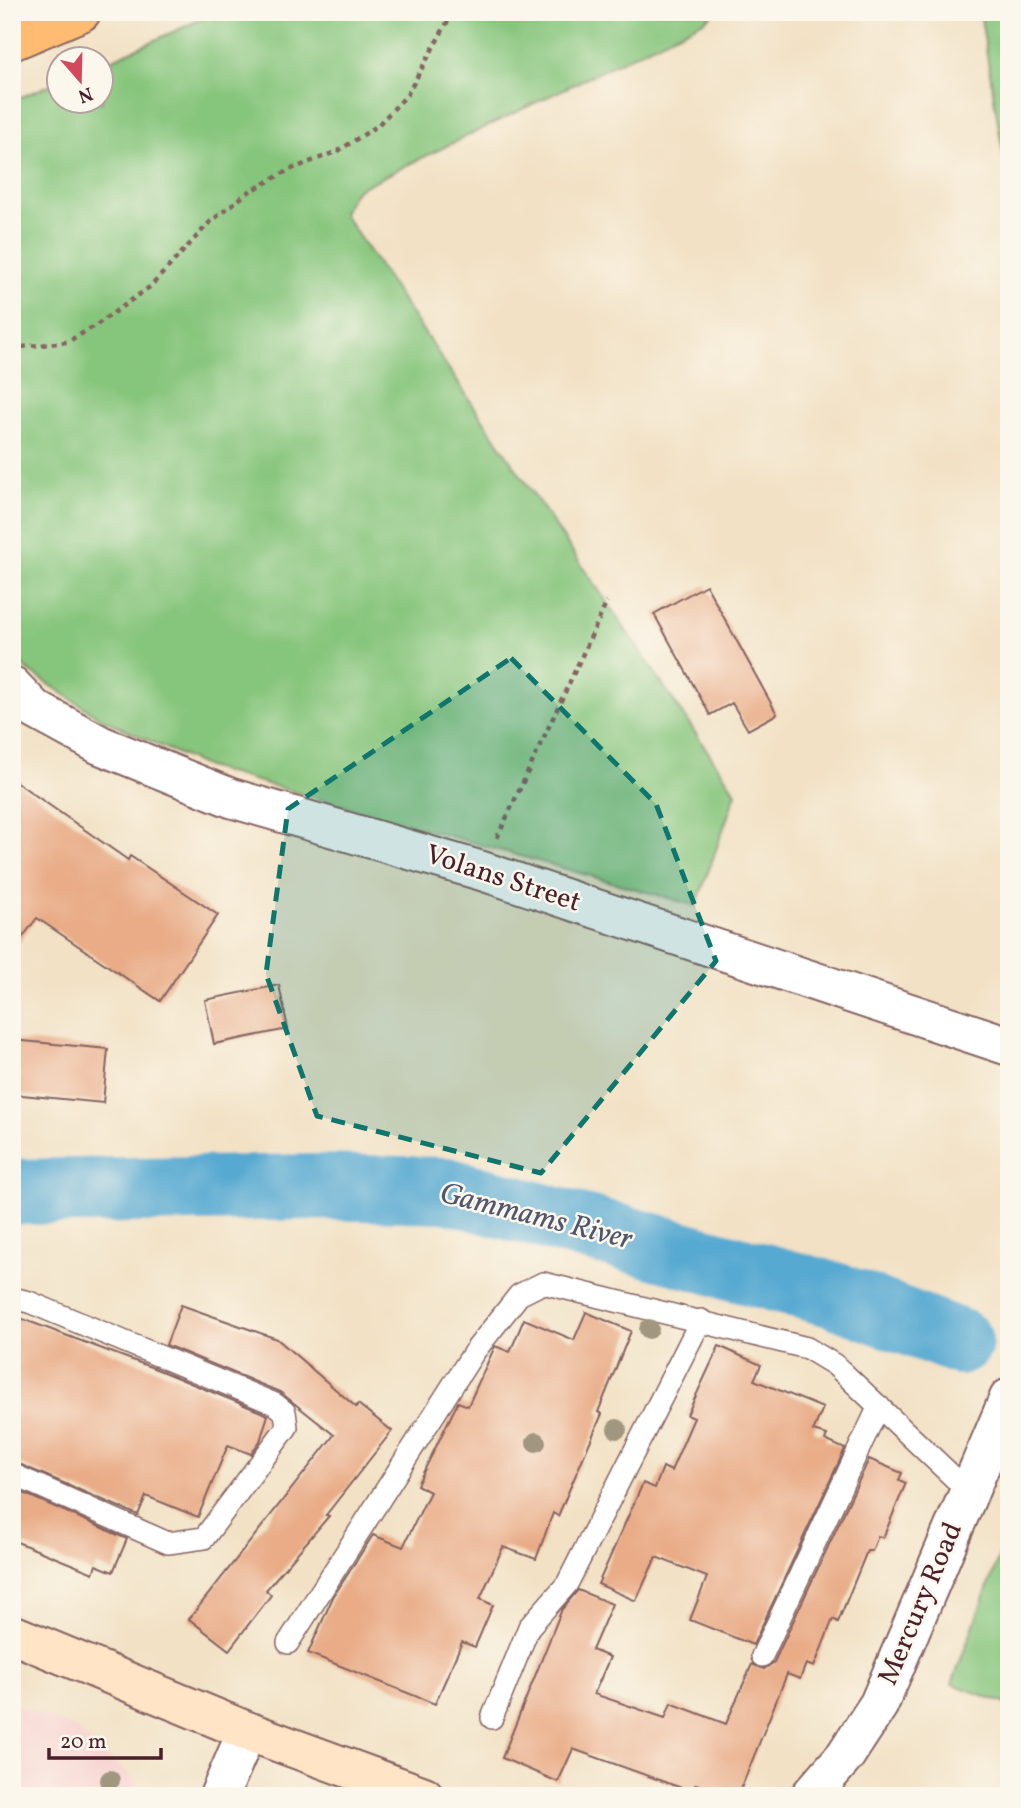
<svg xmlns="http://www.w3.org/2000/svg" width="1021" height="1808" font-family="Vollkorn,serif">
<rect width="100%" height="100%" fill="#fbf7ec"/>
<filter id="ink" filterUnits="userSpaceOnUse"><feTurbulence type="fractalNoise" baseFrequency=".0143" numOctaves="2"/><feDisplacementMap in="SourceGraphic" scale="14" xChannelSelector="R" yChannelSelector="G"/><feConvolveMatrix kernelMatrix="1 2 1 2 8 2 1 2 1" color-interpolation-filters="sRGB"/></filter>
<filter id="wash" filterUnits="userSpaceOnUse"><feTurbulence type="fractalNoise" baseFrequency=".00686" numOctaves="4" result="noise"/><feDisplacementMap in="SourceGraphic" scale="28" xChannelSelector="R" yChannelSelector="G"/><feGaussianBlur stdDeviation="1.57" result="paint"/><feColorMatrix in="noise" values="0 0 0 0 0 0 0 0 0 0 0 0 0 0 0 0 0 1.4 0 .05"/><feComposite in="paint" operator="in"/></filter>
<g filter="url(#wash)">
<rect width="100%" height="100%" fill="#f2e1c4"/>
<path fill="#f7d0cf" d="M12 1703 76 1729 153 1796H12Z"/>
<g fill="#86c57c" stroke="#687254" stroke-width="2">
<path d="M217 12H715L704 21 356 190 343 213 736 793 696 906 207 767 100 718 25 668 12 648V101L59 81 60 102H102V64Z"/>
<path d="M980 12H1009V190Z"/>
<path d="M1009 1529V1705L952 1684Z"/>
</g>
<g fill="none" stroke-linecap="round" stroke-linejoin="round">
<path stroke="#56a9d1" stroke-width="66" d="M12 1192 316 1187 446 1190 838 1296 960 1342"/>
</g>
<g id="blocks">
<g fill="#e9ac87">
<path d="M706 585 777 714 748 730 732 703 710 715 654 614Z"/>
<path d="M12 779 128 860 130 856 218 915 160 1001 37 918 12 951Z"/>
<path d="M279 985 288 1029 214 1044 205 1000Z"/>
<path d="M12 1040 108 1049 103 1103 12 1094Z"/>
<path d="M181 1305 277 1339 356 1407 358 1404 392 1431 326 1515 329 1516 266 1590 271 1595 229 1650 189 1619 334 1435 280 1392 166 1345Z"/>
<path d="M586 1312 631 1331 598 1412 602 1414 558 1516 553 1513 536 1559 503 1547 480 1599 493 1605 475 1647 462 1642 435 1704 308 1653 333 1597 373 1535 403 1547 430 1492 417 1485 458 1402 468 1406 495 1346 510 1352 524 1319 574 1340Z"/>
<path d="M12 1315 156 1369 268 1415 260 1441 251 1454 228 1445 198 1517 146 1496 138 1515 12 1461Z"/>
<path d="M719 1346 761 1365 754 1380 823 1408 813 1431 827 1435 825 1440 845 1449 753 1645 690 1620 707 1577 656 1557 636 1601 598 1584 643 1483 655 1488 663 1467 671 1471 694 1418 687 1415Z"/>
<path d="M869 1459 902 1473 899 1480 906 1483 883 1538 878 1536 872 1551H867L838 1622 833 1619 814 1667 806 1664 800 1679 787 1674 738 1796H729L696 1784 690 1791 573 1749 558 1782 502 1758 562 1609 578 1590 612 1604 592 1650 610 1657 594 1694 665 1718 671 1703 726 1724 752 1664 764 1669 774 1662Z"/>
<path d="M12 1488 127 1539 113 1572 96 1565 93 1573 12 1540Z"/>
</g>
</g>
</g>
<g filter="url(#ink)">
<use href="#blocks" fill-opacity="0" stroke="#856361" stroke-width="2"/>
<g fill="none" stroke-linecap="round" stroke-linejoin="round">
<g stroke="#856361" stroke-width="24">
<g id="lane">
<path d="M12 1298 29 1302 275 1404 285 1412 287 1427 204 1538 168 1543 12 1474"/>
<path d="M288 1643 474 1352 519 1295 543 1283 807 1348 835 1365 969 1492"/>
<path d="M762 1656 879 1406"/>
<path d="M492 1718 529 1627 567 1584 701 1320"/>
</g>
</g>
<g stroke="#856361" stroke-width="42">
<g id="street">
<path d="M12 686 34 709 100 745 231 798 482 871 1009 1046"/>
<path d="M219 1796 247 1731"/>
<path d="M810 1796 845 1756 879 1704 1009 1398"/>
</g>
</g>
<g stroke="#856361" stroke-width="42">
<path id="secondary" d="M12 1634 247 1731 424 1796"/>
</g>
<g stroke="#856361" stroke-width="42">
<path id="highway" d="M12 41 81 12"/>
</g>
<g stroke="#856361" stroke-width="4.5" stroke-dasharray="5 5" stroke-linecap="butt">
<path d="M12 348 67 342 95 326 151 286 210 222 247 193 289 170 338 151 377 126 407 95 453 12"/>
<path d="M497 838 607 602"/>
</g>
<use href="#lane" stroke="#fff" stroke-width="21"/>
<use href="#street" stroke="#fff" stroke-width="38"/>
<use href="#secondary" stroke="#ffe4c6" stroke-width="38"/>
<use href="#highway" stroke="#ffbb71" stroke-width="38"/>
</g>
<g fill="#a1967f">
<circle cx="649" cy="1329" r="10"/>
<circle cx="617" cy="1429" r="10"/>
<circle cx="536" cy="1442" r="10"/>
<circle cx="110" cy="1780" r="10"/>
</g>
</g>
<path fill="#0f766e" fill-opacity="0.2" stroke="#0f766e" stroke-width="5" stroke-dasharray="14 9" stroke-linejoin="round" d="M511 658 656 804 716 961 541 1173 317 1116 266 974 288 809Z"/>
<g text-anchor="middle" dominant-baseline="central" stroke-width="5" stroke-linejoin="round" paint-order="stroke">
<g font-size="28" fill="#4a1f2b" stroke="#fbf7ec">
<text transform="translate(503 879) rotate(18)">Volans Street</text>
<text transform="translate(921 1604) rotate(-67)">Mercury Road</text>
</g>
<g font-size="30" font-style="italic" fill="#4f566d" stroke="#fbf7ec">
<text transform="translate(536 1217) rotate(14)">Gammams River</text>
</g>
</g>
<rect width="1021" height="1808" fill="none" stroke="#fbf7ec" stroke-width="42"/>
<g transform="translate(80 80) rotate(160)"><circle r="33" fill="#fbf7ec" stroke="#b4a19f" stroke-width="2"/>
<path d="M0-5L12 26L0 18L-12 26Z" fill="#d1495b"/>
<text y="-10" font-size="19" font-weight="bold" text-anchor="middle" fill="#4a1f2b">N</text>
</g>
<path d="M49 1748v10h112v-10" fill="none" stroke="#4a1f2b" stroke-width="3.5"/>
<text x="60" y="1748" font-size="21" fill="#4a1f2b" stroke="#fbf7ec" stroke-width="5" paint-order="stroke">20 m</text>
</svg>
